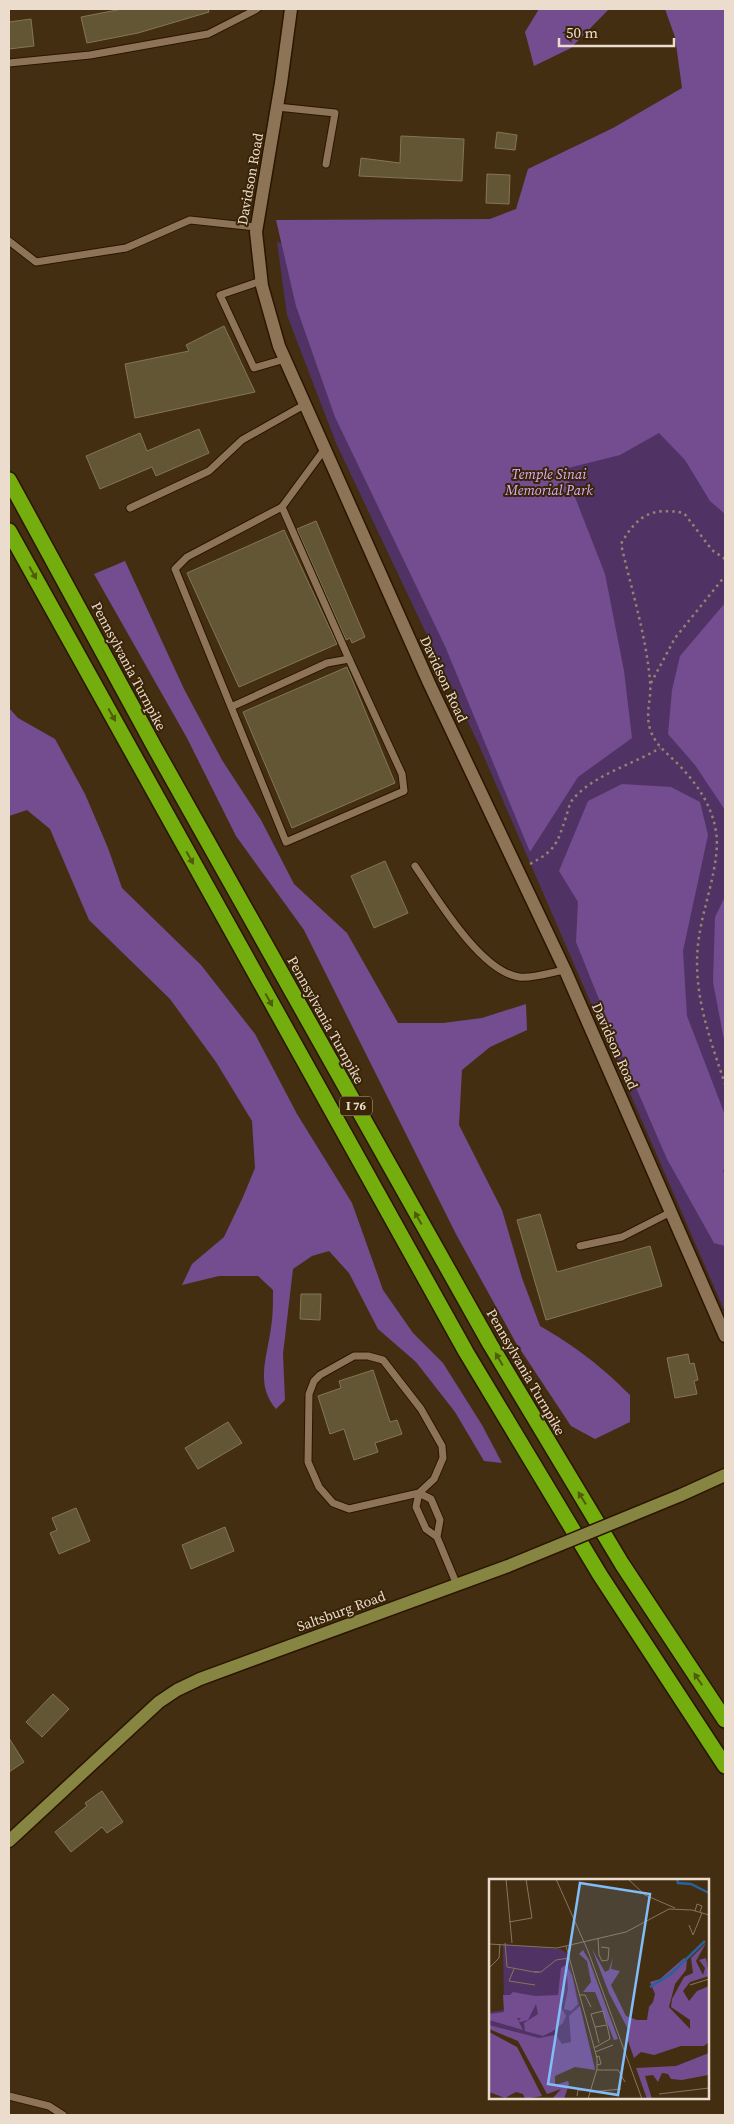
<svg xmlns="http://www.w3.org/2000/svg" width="734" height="2124" font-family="'Source Serif 4',serif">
<rect width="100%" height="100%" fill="#442e12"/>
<path fill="#503364" d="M277 242 725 342V1312L478 743 336 443 287 315Z"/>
<g fill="#734d8f">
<path d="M539 9H609L571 48 534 66 525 32Z"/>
<path d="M665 9H725V514L710 501 685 460 659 433 620 455 564 469 605 574 624 671 632 738 578 777 530 852 445 646 335 417 296 306 276 220 490 219 516 209 528 169 613 128 682 88 675 37Z"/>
<path d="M125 561 184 689 222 760 261 820 294 884 347 933 398 1023H443L482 1018 526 1004 527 1030 490 1047 462 1070 459 1125 502 1210 522 1278 540 1326C575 1346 601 1366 630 1395V1422L595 1439 571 1426 516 1343 457 1236 304 930 236 836 187 738 94 574Z"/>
<path d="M725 603V810L695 765 668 734 672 690 680 656Z"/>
<path d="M9 708 18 718 55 739 85 794 108 848 122 888 201 965 255 1034 297 1114 352 1203 383 1290 413 1333 443 1363 482 1425 502 1463 484 1461 455 1412 416 1362 378 1329 349 1273 329 1251 312 1256 293 1269 283 1354 285 1400 276 1409C255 1385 267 1357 271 1328 273 1316 273 1302 273 1290L258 1276H219L182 1285 192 1264 224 1237 243 1197 255 1168 252 1121 216 1062 170 999 89 920 50 829 27 810 9 816Z"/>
<path d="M622 784 671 787 700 802 708 835 683 951 687 1016 725 1115V1166L723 1172 725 1173V1246L714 1243 667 1159 615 1039 576 942 578 902 559 871 588 801Z"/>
<path d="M725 897V1045L713 982 715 917Z"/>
</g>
<g fill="#635634" stroke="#847653">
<path d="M122 9H208L209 12 138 33 87 43 81 17Z"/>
<path d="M31 19 34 46 9 49V22Z"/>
<path d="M497 132 517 135 515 150 495 148Z"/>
<path d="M401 136 464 139 462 181 359 176 361 158 400 163Z"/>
<path d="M487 174 510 175 509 204 486 203Z"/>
<path d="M224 326 255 392 135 418 125 364 189 351 186 345Z"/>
<path d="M199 429 209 453 156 476 152 467 100 489 86 456 140 433 147 451Z"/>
<path d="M316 521 365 637 352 643 350 638 346 640 297 529Z"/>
<path d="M284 530 337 644 239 687 187 573Z"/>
<path d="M347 667 395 783 292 828 243 712Z"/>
<path d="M385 861 408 913 374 928 351 876Z"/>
<path d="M540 1214 557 1272 650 1246 662 1286 546 1320 517 1220Z"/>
<path d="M301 1294H321L320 1320 300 1319Z"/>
<path d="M688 1354 690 1364 694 1363 698 1380 694 1381 697 1394 675 1398 667 1358Z"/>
<path d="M373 1370 390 1422 397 1420 402 1434 375 1443 378 1452 354 1460 344 1429 330 1434 318 1396 341 1388 339 1381Z"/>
<path d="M228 1422 242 1443 198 1469 185 1448Z"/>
<path d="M76 1508 90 1541 59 1554 50 1533 57 1530 52 1518Z"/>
<path d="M225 1527 234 1551 191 1569 182 1545Z"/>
<path d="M53 1694 69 1709 42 1737 26 1722Z"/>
<path d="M9 1738 24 1762 9 1772Z"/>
<path d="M102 1791 123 1822 107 1833 102 1827 71 1852 55 1832 87 1806 85 1803Z"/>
</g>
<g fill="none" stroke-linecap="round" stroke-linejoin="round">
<g stroke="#2a1500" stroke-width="9">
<g id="service">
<path d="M9 63 90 55 208 34 257 9"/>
<path d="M277 107 335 113 326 164"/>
<path d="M9 241 36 262 126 248 190 220 256 227"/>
<path d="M261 281 220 295 254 368 285 359"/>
<path d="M282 507 349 659"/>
<path d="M130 508 209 471 242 440 304 405"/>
<path d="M231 707 327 663 349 659 402 774 404 791 286 842C249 751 212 660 175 569L187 557 282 507 324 450"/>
<path d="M415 866C437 898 480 971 519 977 533 979 552 972 565 970"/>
<path d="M580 1246 622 1237 671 1212"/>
<path d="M437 1537 426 1529 416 1507 419 1493 434 1479 443 1458 442 1446 421 1409 383 1360 368 1356H354L320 1375 314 1381 309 1394 308 1462 319 1487 333 1503 349 1509 419 1493 431 1499 440 1520 437 1537 457 1585"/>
<path d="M9 2096 49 2106 63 2115"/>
</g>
</g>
<g stroke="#2a1500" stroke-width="15">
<path id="tertiary" d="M291 9 281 83 256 232 262 286 279 346 429 683 565 970 725 1336"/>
</g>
<g stroke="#2a1500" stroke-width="15">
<g id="secondary">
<path d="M681 1495 725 1475"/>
<path d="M9 1841 159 1702 177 1690 200 1679 508 1566"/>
</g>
</g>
<g stroke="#2a1500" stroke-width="18">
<g id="motorway">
<path d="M9 480 155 748 490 1344 622 1564 725 1720"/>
<path d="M9 531 466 1352 600 1575 725 1766"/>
</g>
</g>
<g stroke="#95836d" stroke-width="2.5" stroke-dasharray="2.5 4" stroke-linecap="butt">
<path d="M725 559 712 550 684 513C652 507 637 515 621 544 631 588 646 635 650 681 652 698 645 712 650 729 655 745 667 753 678 764 697 784 712 805 716 832 721 861 703 907 699 937 691 989 709 1036 725 1084"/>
<path d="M651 683 675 638 725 576"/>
<path d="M530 864C556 850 557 844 566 817 568 811 569 804 573 799 595 774 632 765 660 748"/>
</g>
<use href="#service" stroke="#8d7457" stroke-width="7"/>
<use href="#tertiary" stroke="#8d7457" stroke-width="12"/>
<use href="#secondary" stroke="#868541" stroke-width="12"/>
<use href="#motorway" stroke="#74ad0e" stroke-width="15"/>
<g stroke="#2a1500" stroke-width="15" stroke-linecap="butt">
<path id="secondary-bridge" d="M508 1566 681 1495"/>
</g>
<use href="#secondary-bridge" stroke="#868541" stroke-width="12"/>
</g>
<defs><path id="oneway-solid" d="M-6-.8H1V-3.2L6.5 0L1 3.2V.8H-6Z" transform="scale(1.25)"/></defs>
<g fill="#515b0a">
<use href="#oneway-solid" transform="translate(33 573) rotate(61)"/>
<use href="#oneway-solid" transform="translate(112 715) rotate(61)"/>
<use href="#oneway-solid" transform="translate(190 858) rotate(61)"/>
<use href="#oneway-solid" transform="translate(269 1000) rotate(61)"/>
<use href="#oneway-solid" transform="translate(418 1218) rotate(-119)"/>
<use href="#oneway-solid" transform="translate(499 1359) rotate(-120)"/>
<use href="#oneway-solid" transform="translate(582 1498) rotate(-122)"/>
<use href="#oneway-solid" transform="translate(698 1679) rotate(-124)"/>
</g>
<g text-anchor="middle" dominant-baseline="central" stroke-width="4" stroke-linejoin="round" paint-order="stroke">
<rect fill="#392407" stroke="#b6a592" stroke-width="1" x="340" y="1096.5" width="32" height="19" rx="4"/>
<g font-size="12" font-weight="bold" fill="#ebdccd">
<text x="356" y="1106">I 76</text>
</g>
<g font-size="14" fill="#ebdccd" stroke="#392407">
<text transform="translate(250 179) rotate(-80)">Davidson Road</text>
<text transform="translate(129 666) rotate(62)">Pennsylvania Turnpike</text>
<text transform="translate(444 679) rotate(65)">Davidson Road</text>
<text transform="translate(326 1020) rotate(61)">Pennsylvania Turnpike</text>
<text transform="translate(615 1046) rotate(66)">Davidson Road</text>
<text transform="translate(526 1372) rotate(60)">Pennsylvania Turnpike</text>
<text transform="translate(341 1611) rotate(-20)">Saltsburg Road</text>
</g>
<g font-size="14" font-style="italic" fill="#dab0fb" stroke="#392407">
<text x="549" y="474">Temple Sinai<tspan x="549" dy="16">Memorial Park</tspan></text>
</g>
</g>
<g transform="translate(489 1879)">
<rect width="220" height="220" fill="#442e12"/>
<path d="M14 65 71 70 78 74 106 189 0 147V133L15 131Z" fill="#503364"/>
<path d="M217 64 207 82 214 96 216 89 210 81 217 79 220 97 201 103 194 112 200 122 208 112 220 107V163L215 167H192L165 176 152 173 145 179 137 156 140 152 120 114 103 70 116 93 120 91 124 78 122 90 131 92 122 106 137 137 148 141H158L160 128 164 123 166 115 161 103 171 100 195 79 198 81 197 91 186 105 180 128 201 150V141L182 128 183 120 195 98 204 94 202 79ZM94 71 100 81 129 160 125 161 106 113H94L102 103 98 82 90 75ZM77 86 83 96 89 125 82 132 75 130 79 110 78 94 75 93 76 112 72 128 77 137 74 144 64 152 54 157 36 152 35 144 49 135 47 125 39 141 32 143 29 142 32 139H28L34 151 0 141V135L15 133 14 116H21L24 113 46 117 69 116 72 89ZM91 127 106 191 86 188 66 197V206L79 202 80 205 75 220H63L72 210 58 215 29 162 0 150V146L50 159 67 156 73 165 82 163 80 137ZM0 153 28 168 53 217 36 220 34 215 27 213 16 219 0 213ZM220 174 219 196 193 201 182 200 179 195 173 194 169 203 164 196 156 197 163 220H158L147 189 187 187Z" fill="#734d8f"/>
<path fill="none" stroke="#27639b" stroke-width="2.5" d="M188 0 189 4 202 5 220 14M161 108 182 95 216 62"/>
<path fill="none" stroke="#87745d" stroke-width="1" d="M17 0 23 64M67 0 99 72 153 220M139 0 156 16 186 29M206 32 208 25 213 27 211 33M20 43 43 39 37 0M200 46 204 56 213 34M109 59 110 76 113 82 119 81 120 69 112 68M16 64 18 88 45 93M0 65 68 69 137 53 180 30 203 31 220 36M77 67 108 179V190L99 220M0 89 10 79 11 65M25 90 20 102 46 106M50 93H45H52L67 81 80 79M201 106 220 100M90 116H96L102 128M106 148 110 164M105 169 121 160 118 146 117 143 114 132 102 135 106 148 118 146M106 173 124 166M107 178 110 177 112 185 108 186M108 191H129L136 203M101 213 132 210M170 215 220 209M88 217 89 211H101"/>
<path fill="#80bdfa" fill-opacity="0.15" stroke="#80bdfa" stroke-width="2.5" d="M91 4 161 15 129 216 59 205Z"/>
<rect width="220" height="220" fill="none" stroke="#ebdccd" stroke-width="2.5"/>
</g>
<rect width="734" height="2124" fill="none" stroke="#ebdccd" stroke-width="20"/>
<path d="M559 38v8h115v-8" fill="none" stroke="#ebdccd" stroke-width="2.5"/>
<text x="566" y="38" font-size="15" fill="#ebdccd" stroke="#392407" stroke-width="4" paint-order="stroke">50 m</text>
</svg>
